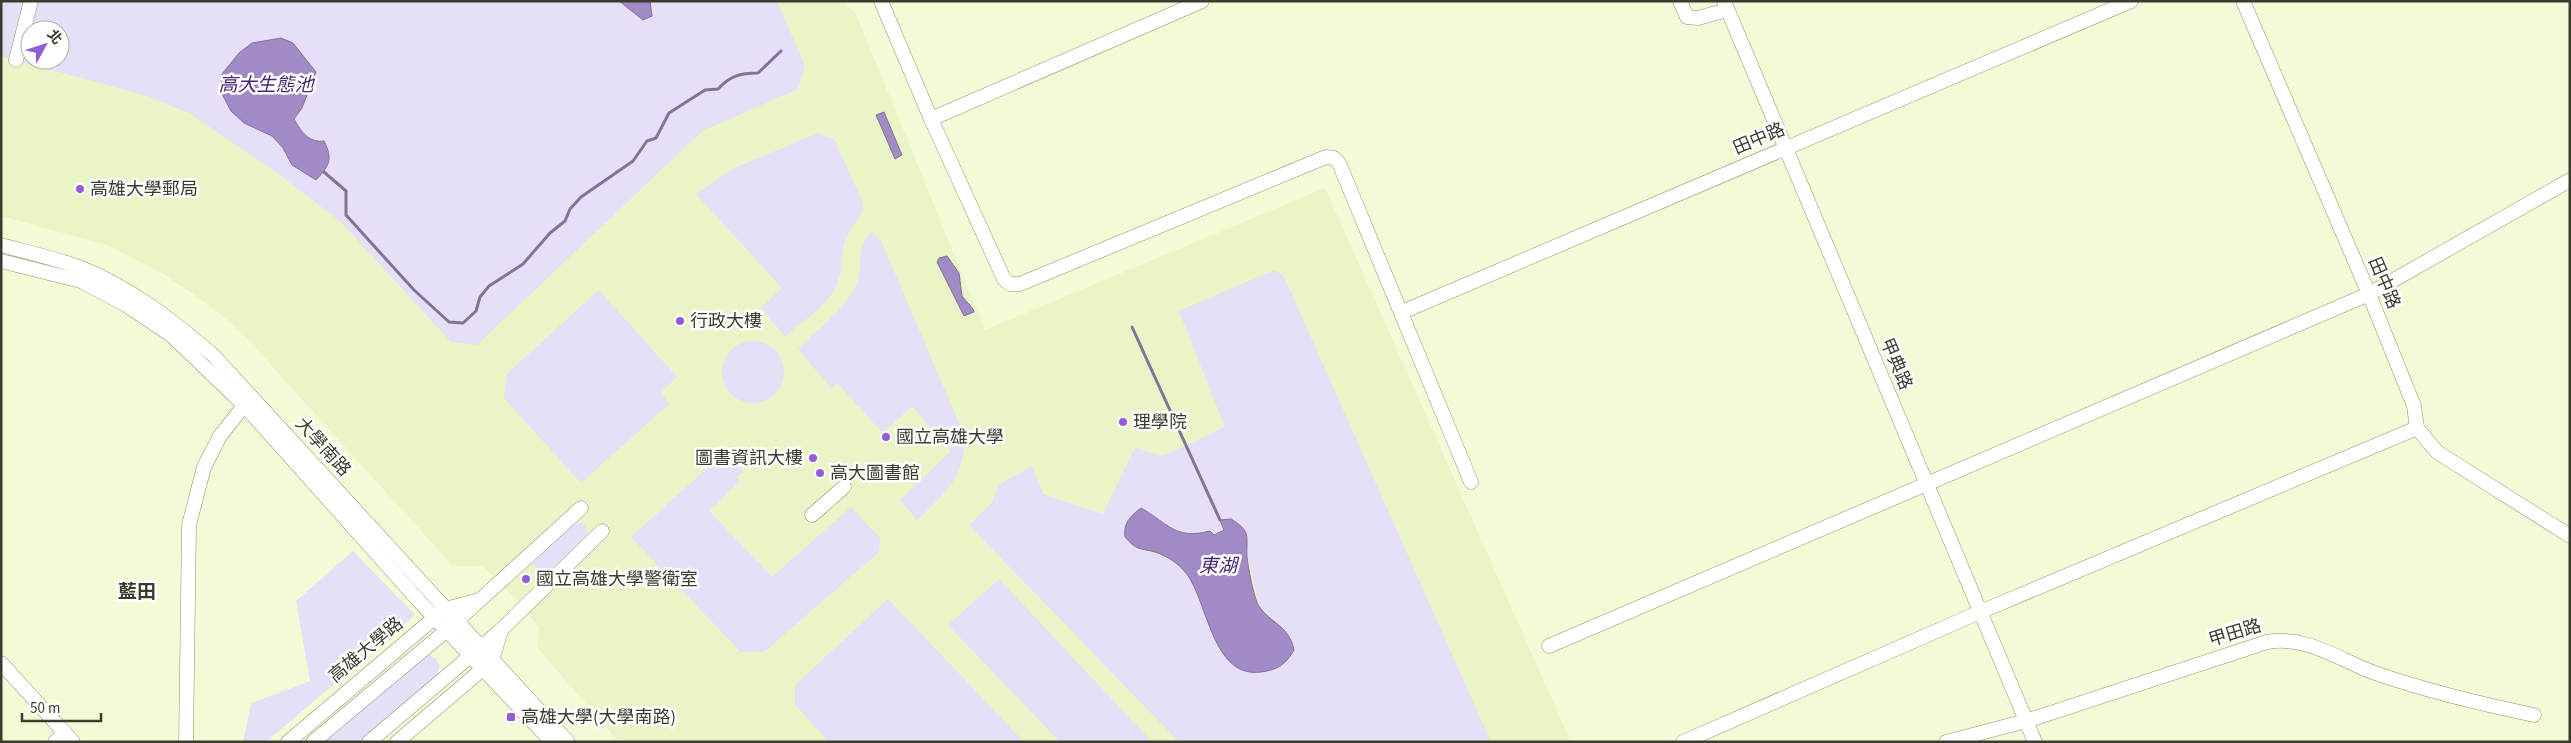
<svg xmlns="http://www.w3.org/2000/svg" width="2571" height="743" font-family="'Source Sans 3','Noto Sans TC',sans-serif">
<rect width="100%" height="100%" fill="#f2fbd6"/>
<path fill="#e9f4c7" fill-rule="evenodd" d="M1 1H842L856 14 985 330 1325 188 1571 742H619L537 647 539 628 524 608 483 566H453L242 333 208 304 162 273 107 245 1 216ZM30 30H60V60H30Z"/>
<g fill="#e7def7" fill-rule="evenodd">
<path d="M1 1H777L805 66 798 89 702 131 477 345 451 342 341 222 276 172 189 113 147 96 1 56ZM30 30H60V60H30Z"/>
<path d="M818 133 834 139 863 203C864 218 853 222 847 236 840 250 843 267 838 281 831 304 803 321 785 336L761 308 782 288 696 194 732 169Z"/>
<path d="M873 233 881 241 964 435C966 478 945 492 917 520L900 500 951 451 912 406 883 433 837 383 831 388 798 349C817 330 844 310 856 286 864 271 855 252 869 234Z"/>
<path d="M1275 270 1284 277 1491 742H1179L969 525 992 503 999 485 1032 466 1043 494 1103 514 1135 448 1163 456 1225 427 1179 311ZM1141 508C1169 524 1175 540 1210 531L1214 536 1224 530 1247 552 1259 605 1282 627 1200 600C1188 566 1170 555 1135 547Z"/>
<path d="M599 290 677 377 661 392 669 404 581 483 504 398 507 374Z"/>
<circle cx="753" cy="372" r="31"/>
<path d="M725 452 744 472 737 477 740 481 709 511 772 577 851 507 880 538 879 552 764 652H741L631 537Z"/>
<path d="M580 522 586 527 588 536 544 576 531 561 576 523Z"/>
<path d="M353 551 415 615 266 742H243L251 703 310 681 296 601Z"/>
<path d="M999 579 1152 742H1060L948 625Z"/>
<path d="M888 599 1024 742H829L795 705V685Z"/>
<path d="M428 654 436 659 440 666 435 679 360 742H319Z"/>
</g>
<g fill="#a18ac6" stroke="#827398">
<path d="M619 1H650L652 16 643 20Z"/>
<path d="M281 38 293 43 316 72 302 108 294 119C301 131 308 143 324 141 333 159 330 165 316 180L292 165 283 148 272 136 244 123 231 111 221 92 222 74 239 53 252 43Z"/>
<path d="M884 112 902 155 895 159 876 115Z"/>
<path d="M947 256 959 273 962 296 973 309 974 312 964 316 937 262 939 258Z"/>
<path d="M1141 508C1169 524 1175 540 1210 531L1214 535 1224 530 1220 520 1231 519C1252 532 1246 536 1247 557 1248 566 1254 599 1259 606 1271 624 1289 625 1294 650 1286 664 1278 670 1261 672 1212 679 1208 601 1186 573 1178 563 1167 556 1155 552 1149 550 1142 550 1136 547 1132 545 1128 540 1125 537 1123 524 1130 516 1141 508Z"/>
</g>
<g fill="none" stroke-linecap="round" stroke-linejoin="round">
<g stroke="#827398" stroke-width="3">
<path d="M324 172 346 191V215L414 290 449 322 463 323 476 311 480 297 489 286 523 264 550 233 565 221 570 209 581 197 633 161 647 141 656 138 669 113 705 90 718 89C730 76 740 73 758 73L781 51"/>
<path d="M1132 327 1220 520"/>
</g>
<g stroke="#8b9371" stroke-width="15">
<g id="minor">
<path d="M881 1 931 119 1004 279 1010 284H1020L1326 157 1334 158 1339 163 1471 482"/>
<path d="M1680 1 1687 17 1698 18 1727 10"/>
<path d="M1724 1 2035 742"/>
<path d="M2243 1 2369 294 2414 406 2417 428 2437 452 2570 536"/>
<path d="M16 60 31 1"/>
<path d="M931 119 1202 1"/>
<path d="M1 245C27 252 54 258 79 267 129 286 173 321 213 355L568 742"/>
<path d="M1 261 81 281 126 305 171 335 243 404 419 601 552 742"/>
<path d="M1402 312 2131 1"/>
<path d="M812 515 844 487"/>
<path d="M1549 646 2369 294 2570 180"/>
<path d="M1 663 73 742"/>
<path d="M55 742 65 732"/>
<path d="M186 742 189 525 204 467 220 436 250 398"/>
<path d="M288 742 445 609 476 601"/>
<path d="M313 742 447 630 581 508"/>
<path d="M369 742 501 630 602 531"/>
<path d="M397 742 492 661 501 630"/>
<path d="M1683 742 1980 612 2417 428"/>
<path d="M1946 742 2026 721 2267 642C2307 635 2339 660 2375 673 2427 691 2481 704 2534 715"/>
</g>
</g>
<use href="#minor" stroke="#fff" stroke-width="14"/>
</g>
<g fill="#925cd4" stroke="#fff" stroke-width="2">
<circle cx="80" cy="189" r="5"/>
<circle cx="680" cy="321" r="5"/>
<circle cx="1123" cy="422" r="5"/>
<circle cx="886" cy="437" r="5"/>
<circle cx="813" cy="458" r="5"/>
<circle cx="820" cy="473" r="5"/>
<circle cx="526" cy="579" r="5"/>
<rect x="506" y="712" width="10" height="10" rx="2.5"/>
</g>
<g text-anchor="middle" dominant-baseline="central" stroke-width="5" stroke-linejoin="round" paint-order="stroke">
<g font-size="18" fill="#393d2e" stroke="#fff">
<text transform="translate(1759 139) rotate(-23)">田中路</text>
<text transform="translate(2384 283) rotate(67)">田中路</text>
<text transform="translate(1896 364) rotate(67)">甲典路</text>
<text transform="translate(323 447) rotate(48)">大學南路</text>
<text transform="translate(2235 633) rotate(-17)">甲田路</text>
<text transform="translate(366 650) rotate(-40)">高雄大學路</text>
</g>
<g font-size="18" fill="#393d2e" stroke="#fff" text-anchor="start">
<text x="90" y="189">高雄大學郵局</text>
<text x="690" y="321">行政大樓</text>
<text x="1133" y="422">理學院</text>
<text x="896" y="437">國立高雄大學</text>
<text x="803" y="458" text-anchor="end">圖書資訊大樓</text>
<text x="830" y="473">高大圖書館</text>
<text x="536" y="579">國立高雄大學警衛室</text>
<text x="521" y="717">高雄大學(大學南路)</text>
</g>
<g font-size="19" font-style="italic" fill="#4a2871" stroke="#fff">
<text x="266" y="85">高大生態池</text>
<text x="1218" y="566">東湖</text>
</g>
<g font-size="19" font-weight="bold" fill="#393d2e" stroke="#fff">
<text x="137" y="592">藍田</text>
</g>
</g>
<rect width="2571" height="743" fill="none" stroke="#393d2e" stroke-width="5"/>
<g transform="translate(45 45) rotate(50)"><circle r="24" fill="#ffffff" stroke="#b0b1ab"/>
<path d="M0-4L9 19L0 12L-9 19Z" fill="#925cd4"/>
<text y="-8" font-size="14" font-weight="bold" text-anchor="middle" fill="#393d2e">北</text>
</g>
<path d="M22 713v8h79v-8" fill="none" stroke="#393d2e" stroke-width="2.5"/>
<text x="30" y="713" font-size="15" fill="#393d2e" stroke="#ffffff" stroke-width="4" paint-order="stroke">50 m</text>
</svg>
